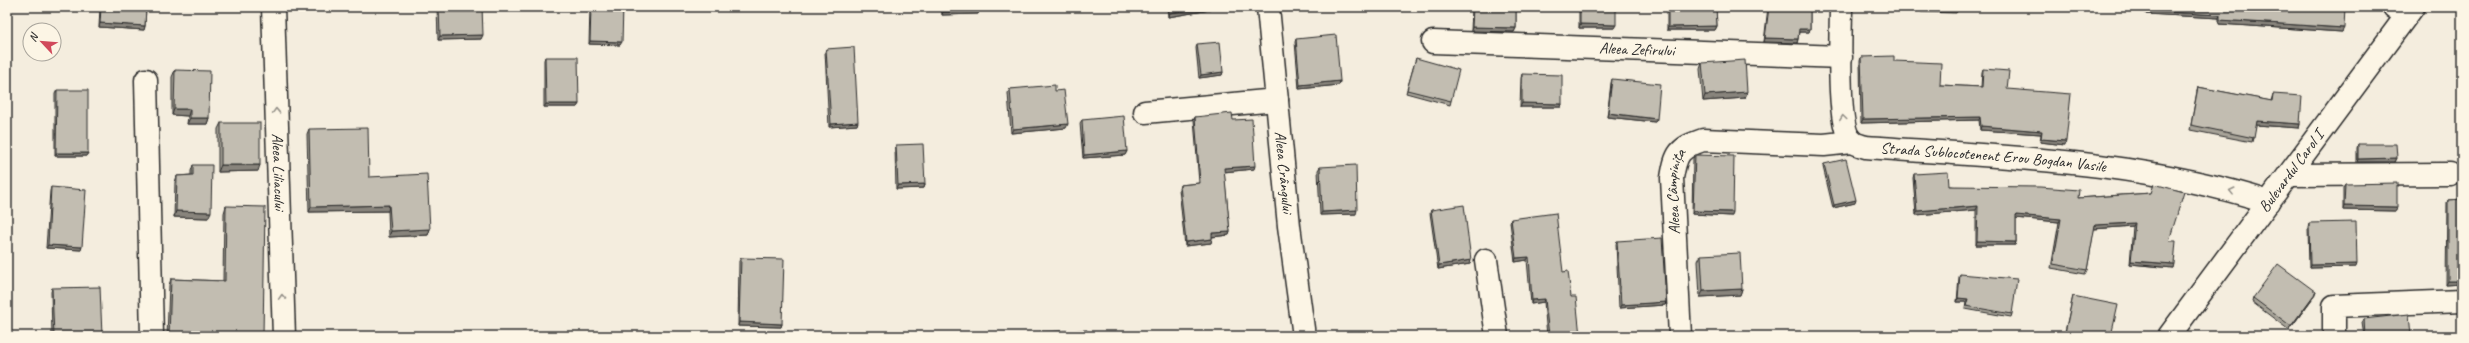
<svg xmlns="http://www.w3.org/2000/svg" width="2469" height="343" font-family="Caveat,sans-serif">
<rect width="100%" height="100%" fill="#f4edde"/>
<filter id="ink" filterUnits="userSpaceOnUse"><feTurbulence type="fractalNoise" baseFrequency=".025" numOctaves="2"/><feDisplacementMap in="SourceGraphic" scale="8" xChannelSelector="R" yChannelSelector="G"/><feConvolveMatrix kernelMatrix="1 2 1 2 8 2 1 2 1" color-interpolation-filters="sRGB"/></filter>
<g filter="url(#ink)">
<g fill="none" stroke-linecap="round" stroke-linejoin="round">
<g stroke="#2b2b2b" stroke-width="25">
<g id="minor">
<path id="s1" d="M273 7 284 336"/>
<path id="s2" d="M1268 7 1289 226 1304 336"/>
<path id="s3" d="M1841 7C1841 31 1836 128 1852 141 1855 144 1862 146 1866 147 2001 157 2139 160 2269 202"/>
<path d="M2394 7 2406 15"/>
<path id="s4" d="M1433 42 1841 57"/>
<path d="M146 80 152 336"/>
<path d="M1145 112 1277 100"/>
<path d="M2289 175 2450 174"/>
<path d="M1486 260 1497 336"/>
<path id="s5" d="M1680 336 1672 178C1676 153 1679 148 1703 140L1824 145 1852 142"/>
<path d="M2334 336V306L2462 301"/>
</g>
</g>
<g stroke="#2b2b2b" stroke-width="25">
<g id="major">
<path id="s6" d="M2169 336 2413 7"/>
</g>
</g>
<use href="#minor" stroke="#fcf5e5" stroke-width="22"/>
<use href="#major" stroke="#fcf5e5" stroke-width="22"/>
</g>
<g fill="#a7a398" stroke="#2b2b2b">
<path d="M100 7H146L145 26 144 30 99 27Z"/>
<path d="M437 7H482L481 39 438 40Z"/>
<path d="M590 7H623L620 45 589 44Z"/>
<path d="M941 7H979L978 14 942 15Z"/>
<path d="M1167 7H1211L1210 10 1168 17Z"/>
<path d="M1472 7H1516V28L1514 32 1471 31Z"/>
<path d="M1579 7H1616L1614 28H1579Z"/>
<path d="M1667 7H1716L1717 26 1715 30H1667Z"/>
<path d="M1768 7H1810V29L1809 32H1799L1798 39 1797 43 1764 42Z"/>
<path d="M2147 7H2345L2342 32 2219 24V18L2146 14Z"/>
<path d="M1296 39 1340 81 1339 85 1299 89 1295 42Z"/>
<path d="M1197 44 1223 72 1222 75 1199 78 1196 48Z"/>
<path d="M826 49 857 125 829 127 825 52Z"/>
<path d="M545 57 579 104 577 107H544V60Z"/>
<path d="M1861 57 1894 61 1940 85 1981 87 1982 72 1983 69 2007 89 2065 145 2040 142 2041 134 1980 130 1979 120 1861 123 1860 61Z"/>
<path d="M1416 58 1451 101 1450 105 1406 93Z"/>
<path d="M1702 63 1747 92 1745 98 1703 101 1700 69Z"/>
<path d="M175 70 209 118 207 124H187L188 116 172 115V77Z"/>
<path d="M1522 74 1562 104 1561 107H1520L1521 78Z"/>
<path d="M1612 79 1657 119 1655 122 1607 117 1611 83Z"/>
<path d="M2198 87 2271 101 2273 94 2300 124 2299 128 2256 125 2252 142 2190 130 2197 91Z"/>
<path d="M1010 89 1055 91 1066 128 1011 133 1008 93Z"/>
<path d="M57 90 88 153 86 156H55V94Z"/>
<path d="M1195 117 1233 120 1254 169 1224 172 1230 232 1229 235 1212 237 1211 243 1185 246 1179 189 1180 185 1199 183 1194 120Z"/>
<path d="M1082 120 1127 151 1125 155 1083 158 1080 123Z"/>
<path d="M221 123 258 171 218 172V129Z"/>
<path d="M309 129 369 177 430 229 428 235 389 237 388 211 309 212 307 134Z"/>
<path d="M2358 144 2397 158 2395 162H2357V148Z"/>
<path d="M896 145 925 184 924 188 896 189 895 149Z"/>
<path d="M1695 155 1732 216 1692 214 1693 158Z"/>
<path d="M1824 164 1855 203 1833 208 1823 167Z"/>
<path d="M193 165 208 218 174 217 175 182 177 176 191 175V171Z"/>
<path d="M1320 167 1356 214 1320 215 1318 170Z"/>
<path d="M1914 174 1949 186 2078 198 2151 193 2169 241 2173 268 2130 264 2133 226 2094 229 2087 270 2085 274 2051 268 2059 222 2016 218V242L2015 245H1976V210L1916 215 1913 178Z"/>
<path d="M2345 184 2396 211 2343 210V188Z"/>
<path d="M51 187 81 250 46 248 50 191Z"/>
<path d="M2462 199V284L2446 285 2447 203 2448 200Z"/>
<path d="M226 206 263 336H167L169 285 171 279 223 281 224 213Z"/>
<path d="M1431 210 1471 260 1470 264 1438 269 1430 213Z"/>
<path d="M1511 219 1563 272 1571 297 1580 336H1547L1544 302 1531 304 1527 260 1515 262 1510 222Z"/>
<path d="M2309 223 2356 267 2309 268 2308 227Z"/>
<path d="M1617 241 1666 302 1665 305 1619 308 1616 244Z"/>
<path d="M1701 255 1742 289 1740 295 1700 297 1698 261Z"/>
<path d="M741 258 782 324 781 327 738 326 739 261Z"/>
<path d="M1960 274 2012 314 2011 317 1965 309 1966 302H1957L1959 277Z"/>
<path d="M52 288 102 336H52L51 292Z"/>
<path d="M2315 295 2289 330 2252 302 2253 298Z"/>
<path d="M2073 296 2111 336H2064Z"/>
<path d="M2364 319 2411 336H2364L2362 323Z"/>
</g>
<g fill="#88847c" stroke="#2b2b2b">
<path d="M1211 7 1210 10 1168 17 1169 13Z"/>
<path d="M1922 9 1958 10 1956 13 1921 12Z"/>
<path d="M979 11 978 14 942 15 943 12Z"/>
<path d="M2148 11 2220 15 2219 18 2146 14Z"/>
<path d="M2220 20 2344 28 2342 32 2219 24Z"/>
<path d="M100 23 145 26 144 30 99 27Z"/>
<path d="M1580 24 1616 25 1614 28H1579Z"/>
<path d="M1717 26 1715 30H1667L1668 27Z"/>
<path d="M1472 27 1516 28 1514 32 1471 31Z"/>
<path d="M1799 29H1810L1809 32H1797Z"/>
<path d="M483 35 481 39 438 40 440 36Z"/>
<path d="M1765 38 1798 39 1797 43 1764 42Z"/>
<path d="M590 41 622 42 620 45 589 44Z"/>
<path d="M1223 72 1222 75 1199 78 1201 75Z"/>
<path d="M1340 81 1339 85 1299 89 1300 85Z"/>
<path d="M1747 92 1745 98 1703 101 1705 95Z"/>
<path d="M1522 103 1562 104 1561 107H1520Z"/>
<path d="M546 104H579L577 107H544Z"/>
<path d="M174 109H190L188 116 172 115Z"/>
<path d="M1608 113 1657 119 1655 122 1607 117Z"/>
<path d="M1980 117 1979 120 1861 123 1863 119Z"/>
<path d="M190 118H209L207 124H187Z"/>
<path d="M2257 121 2300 124 2299 128 2256 125Z"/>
<path d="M858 122 857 125 829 127 831 124Z"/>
<path d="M1068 124 1066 128 1011 133 1013 129Z"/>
<path d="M1981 126 2042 131 2041 134 1980 130Z"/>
<path d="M2041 139 2066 141 2065 145 2040 142Z"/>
<path d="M1127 151 1125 155 1083 158 1084 155Z"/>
<path d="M56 153H88L86 156H55Z"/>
<path d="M2397 158 2395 162H2357L2358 159Z"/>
<path d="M221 165H260L258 171 218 172Z"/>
<path d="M1255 166 1254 169 1223 172 1224 168Z"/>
<path d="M925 184 924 188 896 189 898 185Z"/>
<path d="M1856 200 1855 203 1833 208 1834 205Z"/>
<path d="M389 205 388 211 309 212 311 207Z"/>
<path d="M1978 206 1976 210 1916 215 1917 211Z"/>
<path d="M2344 206 2397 207 2396 211 2343 210Z"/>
<path d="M1357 210 1356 214 1320 215 1322 212Z"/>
<path d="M176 211 211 212 208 218 174 217Z"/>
<path d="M1693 211 1733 212 1732 216 1692 214Z"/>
<path d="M2016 215 2061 219 2059 222 2015 218Z"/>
<path d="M2135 223 2133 226 2093 229 2095 225Z"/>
<path d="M430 229 428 235 389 237 391 231Z"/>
<path d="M1230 232 1229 235 1210 237 1212 233Z"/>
<path d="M1212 239 1211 243 1185 246 1186 242Z"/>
<path d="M1977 241 2016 242 2015 245H1976Z"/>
<path d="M48 245 82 247 81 250 46 248Z"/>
<path d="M1529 257 1527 260 1515 262 1516 258Z"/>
<path d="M1471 260 1470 264 1438 269 1439 265Z"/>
<path d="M2131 261 2174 264 2173 268 2130 264Z"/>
<path d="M2357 264 2356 267 2309 268 2310 265Z"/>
<path d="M2448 281H2462V284L2446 285Z"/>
<path d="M1742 289 1740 295 1700 297 1703 291Z"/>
<path d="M2316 292 2315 295 2289 330 2291 326Z"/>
<path d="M1958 298 1968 299 1966 302H1957Z"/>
<path d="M1545 299 1544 302 1531 304 1532 300Z"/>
<path d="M1666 302 1665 305 1619 308 1621 305Z"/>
<path d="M739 322 782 324 781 327 738 326Z"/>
</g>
<g fill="#c2bdb1" stroke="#2b2b2b">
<path d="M101 7H146L145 26 100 23Z"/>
<path d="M439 7H482L483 35 440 36Z"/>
<path d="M591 7H623L622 42 590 41Z"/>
<path d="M943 7H979V11L943 12Z"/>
<path d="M1168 7H1209L1169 13Z"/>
<path d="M1473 7H1516V28L1472 27Z"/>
<path d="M1580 7H1616V25L1580 24Z"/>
<path d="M1668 7H1716L1717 26 1668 27Z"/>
<path d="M1769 7H1810V29H1799L1798 39 1765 38Z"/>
<path d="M1922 7H1958V10L1922 9Z"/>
<path d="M2148 7H2345L2344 28 2220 20V15L2148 11Z"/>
<path d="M1336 35 1340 81 1300 85 1296 39Z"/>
<path d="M1220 42 1223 72 1201 75 1197 44Z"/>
<path d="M854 47 858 122 831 124 826 49Z"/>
<path d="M1894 56V61L1941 63 1940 85 1982 87 1983 69 2009 71 2007 89 2071 94 2066 141 2041 139 2042 131 1981 126 1980 117 1863 119 1861 57Z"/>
<path d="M545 57H578L579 104H546Z"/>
<path d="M1416 58 1459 70 1451 101 1407 90Z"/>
<path d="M1745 60 1747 92 1705 95 1702 63Z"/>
<path d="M175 70 210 71 209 118H190V109H174Z"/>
<path d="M1522 74 1562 75V104L1522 103Z"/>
<path d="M1612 79 1660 84 1657 119 1608 113Z"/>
<path d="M1055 85V91L1064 90 1068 124 1013 129 1010 89Z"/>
<path d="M2198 87 2272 101 2273 94 2302 96 2300 124 2257 121 2254 138 2191 125Z"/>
<path d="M57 90H88V153H56Z"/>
<path d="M1232 113 1233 120 1252 119 1255 166 1224 168 1230 232 1212 233V239L1186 242 1180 185 1200 183 1195 117Z"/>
<path d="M1124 116 1127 151 1084 155 1082 120Z"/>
<rect x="221" y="123" width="39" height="42"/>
<path d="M368 128 369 177 427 174 430 229 391 231 389 205 311 207 309 129Z"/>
<path d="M923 144 925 184 898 185 896 145Z"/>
<path d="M2358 144H2396L2397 158 2358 159Z"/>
<path d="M1695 155 1734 156 1733 212 1693 211Z"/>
<path d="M1846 159 1856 200 1834 205 1824 164Z"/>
<path d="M193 165H212L211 212 176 211 177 176 193 175Z"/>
<path d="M1356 165 1357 210 1322 212 1320 167Z"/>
<path d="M1948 172 1949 186 2040 187 2079 190 2078 198 2151 193 2154 184 2184 192 2169 241H2176L2174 264 2131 261 2135 223 2095 225 2087 270 2053 264 2061 219 2016 215V242L1977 241 1978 206 1917 211 1914 174Z"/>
<path d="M2397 183V207L2344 206 2345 184Z"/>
<path d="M51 187 86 190 82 247 48 245Z"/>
<path d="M2462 199V281H2448V200Z"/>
<path d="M1464 205 1471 260 1439 265 1431 210Z"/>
<path d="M226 206 265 207 263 336H169L171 279 225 281Z"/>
<path d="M1556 213 1563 272 1568 271 1571 297H1576L1580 336H1549L1545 299 1532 300 1529 257 1516 258 1511 219Z"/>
<path d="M2356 222 2357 264 2310 265 2309 223Z"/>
<path d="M1662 238 1666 302 1621 305 1617 241Z"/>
<path d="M1740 253 1742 289 1703 291 1701 255Z"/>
<path d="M741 258 784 259 782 324 739 322Z"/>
<path d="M2278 264 2316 292 2291 326 2253 298Z"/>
<path d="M1960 274 2017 279 2012 314 1966 306 1968 299 1958 298Z"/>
<path d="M100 287 102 336H54L52 288Z"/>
<path d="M2073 296 2118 305 2111 336H2078L2065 333Z"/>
<path d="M2409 314 2411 336H2365L2364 319Z"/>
<path d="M1087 330 1088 336H1040V332Z"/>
<path d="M2008 334 2018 336H2008Z"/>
</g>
<defs><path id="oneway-chevron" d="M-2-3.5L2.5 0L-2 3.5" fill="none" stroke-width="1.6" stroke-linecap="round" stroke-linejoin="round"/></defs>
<g stroke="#949088">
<use href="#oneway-chevron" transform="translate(276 111) rotate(-92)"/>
<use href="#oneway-chevron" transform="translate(1843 118) rotate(-98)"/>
<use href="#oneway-chevron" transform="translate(2232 191) rotate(-166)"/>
<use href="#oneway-chevron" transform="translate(282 297) rotate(-92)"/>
</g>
</g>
<g text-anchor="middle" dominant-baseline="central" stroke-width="3" stroke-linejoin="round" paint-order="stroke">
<g font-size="16" fill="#2b2b2b" stroke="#fcf5e5">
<text stroke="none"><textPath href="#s4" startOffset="204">Aleea Zefirului</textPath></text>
<text stroke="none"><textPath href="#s3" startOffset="279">Strada Sublocotenent Erou Bogdan Vasile</textPath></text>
<text stroke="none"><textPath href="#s6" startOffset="205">Bulevardul Carol I</textPath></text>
<text stroke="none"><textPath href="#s1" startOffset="165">Aleea Liliacului</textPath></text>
<text stroke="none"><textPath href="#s2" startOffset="166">Aleea Crângului</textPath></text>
<text stroke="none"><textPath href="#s5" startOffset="145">Aleea Câmpinița</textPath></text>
</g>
</g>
<rect width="2469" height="343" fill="none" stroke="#fcf5e5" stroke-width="24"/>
<rect x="12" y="12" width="2445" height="319" fill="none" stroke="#2b2b2b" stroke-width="1.5" filter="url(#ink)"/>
<g transform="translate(42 42) rotate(296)"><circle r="19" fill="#fcf5e5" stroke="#a8a49b"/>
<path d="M0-3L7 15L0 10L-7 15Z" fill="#d1495b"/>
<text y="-6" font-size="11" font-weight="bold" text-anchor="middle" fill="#2b2b2b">N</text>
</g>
</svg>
